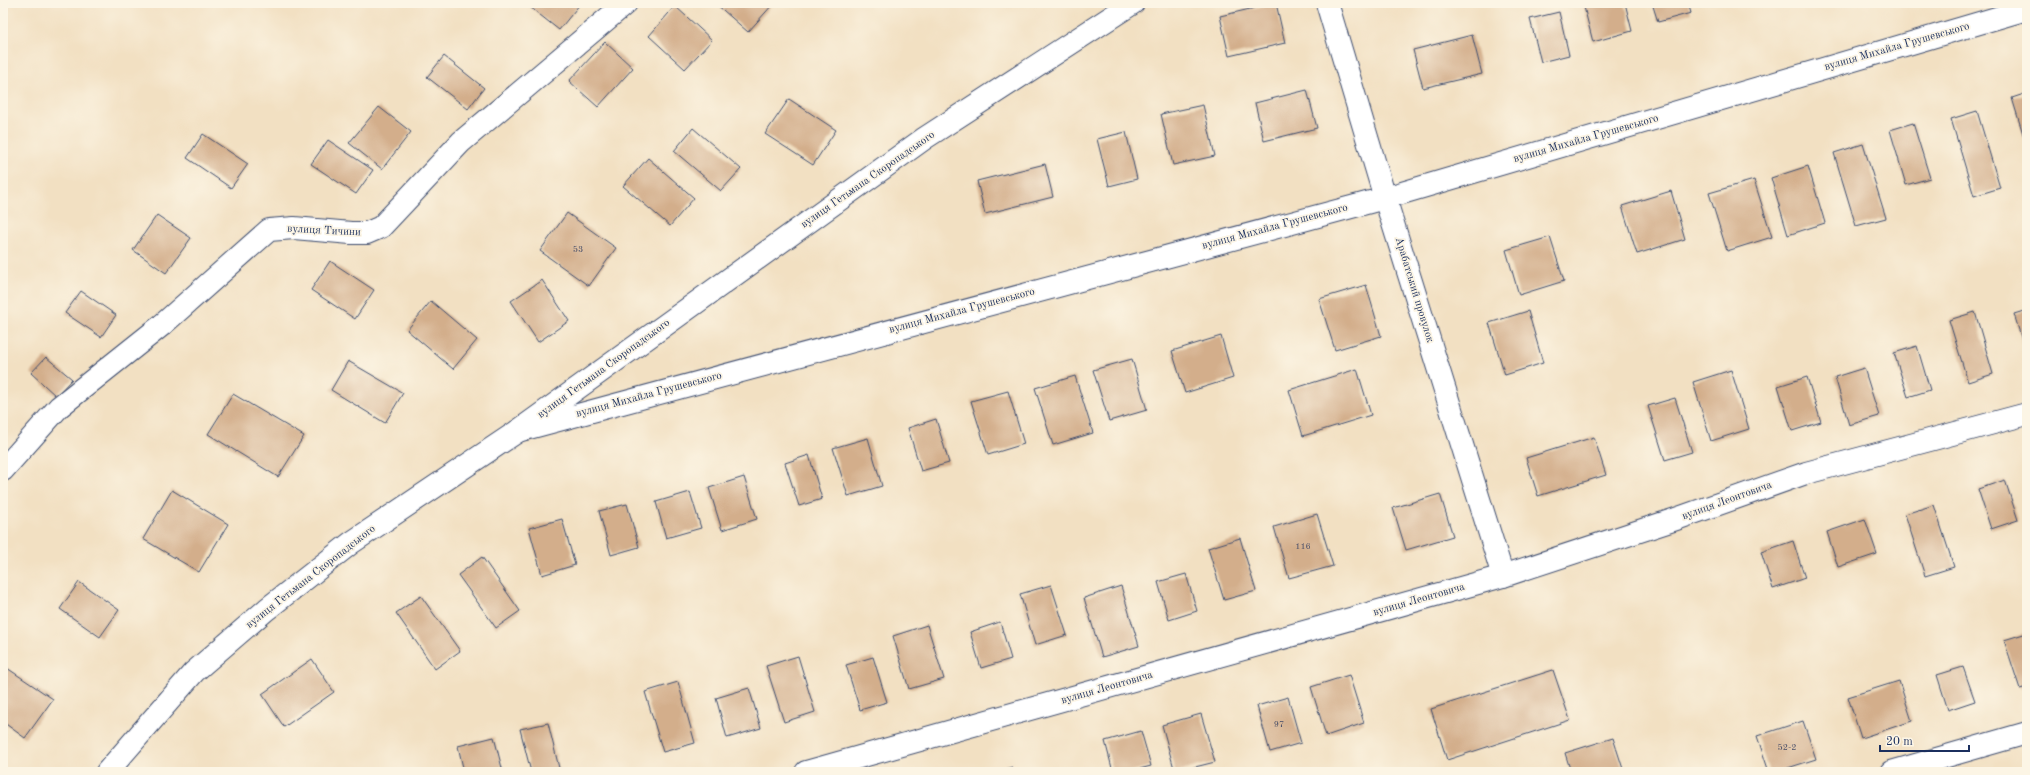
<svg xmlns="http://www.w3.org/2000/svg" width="2030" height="775" font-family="'Old Standard TT',serif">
<rect width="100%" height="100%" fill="#fcf5e5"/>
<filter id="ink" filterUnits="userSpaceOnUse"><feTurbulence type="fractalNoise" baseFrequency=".025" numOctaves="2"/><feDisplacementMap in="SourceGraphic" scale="8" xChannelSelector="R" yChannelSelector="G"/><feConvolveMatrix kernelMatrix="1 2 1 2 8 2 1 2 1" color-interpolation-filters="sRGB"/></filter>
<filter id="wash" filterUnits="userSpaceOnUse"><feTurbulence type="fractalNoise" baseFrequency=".012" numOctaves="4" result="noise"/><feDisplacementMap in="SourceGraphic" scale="16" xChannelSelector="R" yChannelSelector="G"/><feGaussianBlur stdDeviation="0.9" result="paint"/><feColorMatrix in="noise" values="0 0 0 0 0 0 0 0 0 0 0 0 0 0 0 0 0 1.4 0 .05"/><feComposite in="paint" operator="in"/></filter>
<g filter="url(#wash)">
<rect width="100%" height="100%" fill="#f2e0c2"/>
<g id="blocks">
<g fill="#d3ae8b">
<path d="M525 3H579L580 4 559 30Z"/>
<path d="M715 3H774L748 32Z"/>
<path d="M1276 3 1285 43 1229 56 1220 16Z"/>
<path d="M1583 3H1625L1632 31 1593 42Z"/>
<path d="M1652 3H1688L1691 13 1658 22Z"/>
<path d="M675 6 712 40 685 69 649 36Z"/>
<path d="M1559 12 1569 55 1541 62 1530 19Z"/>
<path d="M1472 35 1482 74 1423 88 1413 50Z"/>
<path d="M605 42 633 68 598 107 569 81Z"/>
<path d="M444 56 484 88 468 109 427 77Z"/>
<path d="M1307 90 1317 128 1264 141 1255 103Z"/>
<path d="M2027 93V147L2012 98Z"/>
<path d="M789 99 836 130 813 165 765 134Z"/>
<path d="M1203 105 1215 156 1173 165 1161 114Z"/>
<path d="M379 107 411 132 382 169 349 143Z"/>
<path d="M1977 111 2000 188 1974 196 1951 119Z"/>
<path d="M1913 123 1930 178 1906 185 1890 130Z"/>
<path d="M693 128 741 169 721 191 674 151Z"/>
<path d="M1126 132 1137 179 1109 186 1097 139Z"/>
<path d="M203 134 248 164 231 188 187 158Z"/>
<path d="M328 140 373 170 356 194 311 164Z"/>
<path d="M1863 144 1886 218 1856 226 1834 153Z"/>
<path d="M648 158 694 198 670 226 623 186Z"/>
<path d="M1045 164 1053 197 985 214 977 181Z"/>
<path d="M1808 166 1825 223 1788 235 1771 178Z"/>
<path d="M1754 180 1772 237 1727 251 1709 193Z"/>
<path d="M1671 191 1685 239 1637 254 1622 206Z"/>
<path d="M567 213 616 248 589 286 540 251Z"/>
<path d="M157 215 191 238 166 273 133 250Z"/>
<path d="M1550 237 1564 281 1519 295 1506 250Z"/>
<path d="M330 261 374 290 355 319 311 290Z"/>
<path d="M542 280 569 321 538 342 511 301Z"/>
<path d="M1366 285 1381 336 1335 350 1319 299Z"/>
<path d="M81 291 116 315 101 337 65 313Z"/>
<path d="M431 301 477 340 453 369 407 330Z"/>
<path d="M2027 310V356L2014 314Z"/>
<path d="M1528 311 1543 363 1505 375 1489 323Z"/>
<path d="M1975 312 1993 374 1968 382 1949 320Z"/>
<path d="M1221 336 1233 378 1185 393 1172 351Z"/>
<path d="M1917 346 1930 390 1908 397 1894 353Z"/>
<path d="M46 357 72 379 56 396 31 373Z"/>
<path d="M1132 359 1147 410 1109 421 1093 370Z"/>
<path d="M348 361 403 393 385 423 331 390Z"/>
<path d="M1864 368 1879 416 1849 425 1835 377Z"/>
<path d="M1357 369 1371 415 1303 436 1289 390Z"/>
<path d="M1731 370 1749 429 1711 441 1693 382Z"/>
<path d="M1075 376 1093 433 1053 445 1035 388Z"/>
<path d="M1807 377 1821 422 1792 431 1778 386Z"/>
<path d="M1008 391 1024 444 988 455 971 401Z"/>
<path d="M233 394 304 436 278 477 208 434Z"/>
<path d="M1675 398 1692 452 1665 460 1648 406Z"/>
<path d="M936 419 949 463 921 471 908 428Z"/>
<path d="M1594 437 1606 475 1538 496 1526 458Z"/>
<path d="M868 438 882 486 848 496 833 448Z"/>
<path d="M809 455 822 499 799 506 785 463Z"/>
<path d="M744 477 757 519 722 530 709 488Z"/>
<path d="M2005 480 2018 520 1991 529 1978 489Z"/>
<path d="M172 490 228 524 199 572 143 539Z"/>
<path d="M690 492 701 528 666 538 656 502Z"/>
<path d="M1440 494 1453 536 1406 550 1393 508Z"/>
<path d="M627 504 639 547 611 555 599 511Z"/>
<path d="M1934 505 1954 567 1925 576 1905 514Z"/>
<path d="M1317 514 1333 566 1289 578 1274 527Z"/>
<path d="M562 519 575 565 542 575 529 528Z"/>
<path d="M1865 519 1877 554 1838 567 1827 532Z"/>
<path d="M1240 538 1256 591 1224 600 1208 548Z"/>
<path d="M1793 541 1805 578 1773 589 1761 552Z"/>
<path d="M482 557 520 611 496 628 458 575Z"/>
<path d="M1186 574 1197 611 1169 620 1158 582Z"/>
<path d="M79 582 119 610 100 637 60 609Z"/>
<path d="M1051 585 1067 635 1035 645 1020 594Z"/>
<path d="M1121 586 1139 646 1102 657 1084 598Z"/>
<path d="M421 596 460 651 435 669 396 613Z"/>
<path d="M1000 622 1011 659 981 668 970 632Z"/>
<path d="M927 625 944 679 909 689 893 636Z"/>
<path d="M2027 633V687L2020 689 2004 640Z"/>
<path d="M798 656 815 712 784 722 766 666Z"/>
<path d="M873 657 887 702 860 710 846 665Z"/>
<path d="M312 659 334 692 284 727 262 694Z"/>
<path d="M4 666 53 699 25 738 3 722Z"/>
<path d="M1963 667 1975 701 1948 710 1937 675Z"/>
<path d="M1553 670 1570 720 1447 760 1431 709Z"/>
<path d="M1349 675 1364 723 1326 736 1311 687Z"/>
<path d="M1899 681 1912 721 1861 738 1848 697Z"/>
<path d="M678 682 695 743 663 752 645 692Z"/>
<path d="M749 688 761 728 727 738 716 698Z"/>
<path d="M1288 697 1301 743 1270 752 1257 706Z"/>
<path d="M1201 714 1215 762 1175 772 1162 725Z"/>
<path d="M1803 721 1816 759 1775 772H1769L1757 736Z"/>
<path d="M548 723 560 772H531L520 729Z"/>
<path d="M1141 731 1151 766 1128 772H1113L1105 741Z"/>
<path d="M494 737 503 772H464L458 746Z"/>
<path d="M1613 738 1624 772H1571L1565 753Z"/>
<path d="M1012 767 1014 772H995Z"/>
</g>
</g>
</g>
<g filter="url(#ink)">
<use href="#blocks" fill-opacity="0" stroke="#3b4a6d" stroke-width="1"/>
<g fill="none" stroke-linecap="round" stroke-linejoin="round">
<g stroke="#3b4a6d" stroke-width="24">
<g id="minor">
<path d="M1327 3 1385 198 1503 576"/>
<path d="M518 431 1385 198 2027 9"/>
<path d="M3 470 59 407 162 325 269 230 294 228 351 233H367L381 227 461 142 626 3"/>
<path d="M107 772 194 672 267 609 351 543 518 431 925 138 1133 3"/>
<path d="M806 772 1503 576 1676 519 1806 473 2027 414"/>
<path d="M1891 772 2027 733"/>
</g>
</g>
<use href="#minor" stroke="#fff" stroke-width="22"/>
</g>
</g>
<g text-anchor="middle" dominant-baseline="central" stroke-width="3.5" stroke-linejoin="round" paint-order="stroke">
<g font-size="9" fill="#494f69">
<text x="578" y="249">53</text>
<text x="1303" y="546">116</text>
<text x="1279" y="724">97</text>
<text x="1787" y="747">52-2</text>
</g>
<g font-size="11" fill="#1b2f5e" stroke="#fcf5e5">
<text transform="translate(1897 47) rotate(-16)">вулиця Михайла Грушевського</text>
<text transform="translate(1586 139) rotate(-16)">вулиця Михайла Грушевського</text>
<text transform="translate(868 180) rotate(-35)">вулиця Гетьмана Скоропадського</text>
<text transform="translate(1275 227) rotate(-15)">вулиця Михайла Грушевського</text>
<text transform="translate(324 231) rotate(3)">вулиця Тичини</text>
<text transform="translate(1414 290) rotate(73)">Арабатський провулок</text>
<text transform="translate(962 311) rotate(-15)">вулиця Михайла Грушевського</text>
<text transform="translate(604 369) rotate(-36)">вулиця Гетьмана Скоропадського</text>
<text transform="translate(649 395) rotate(-15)">вулиця Михайла Грушевського</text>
<text transform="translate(1727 501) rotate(-20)">вулиця Леонтовича</text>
<text transform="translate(311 577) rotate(-38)">вулиця Гетьмана Скоропадського</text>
<text transform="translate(1419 600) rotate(-16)">вулиця Леонтовича</text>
<text transform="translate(1107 688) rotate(-16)">вулиця Леонтовича</text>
</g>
</g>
<rect width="2030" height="775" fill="none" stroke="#fcf5e5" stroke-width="16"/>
<path d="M1880 745v6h89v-6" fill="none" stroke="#1b2f5e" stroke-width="2"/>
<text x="1886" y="745" font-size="12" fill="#1b2f5e" stroke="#fcf5e5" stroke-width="3" paint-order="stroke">20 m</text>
</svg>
